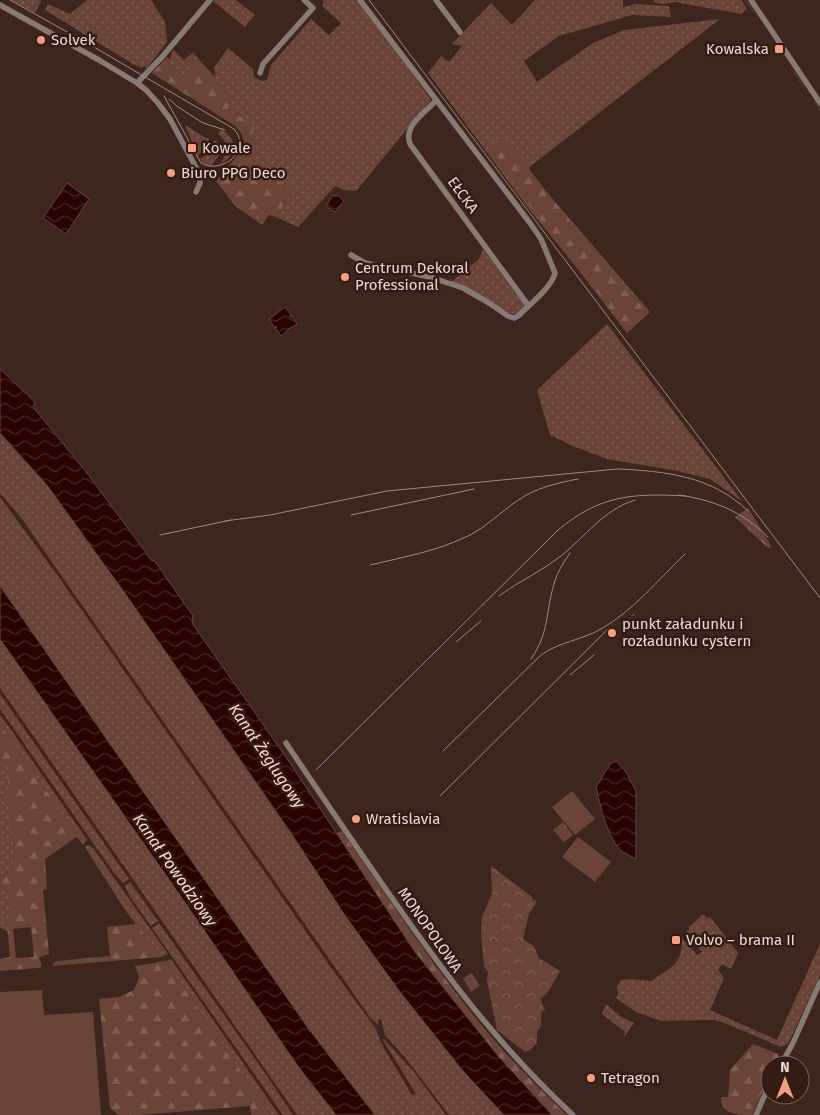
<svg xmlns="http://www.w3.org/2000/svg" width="820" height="1115" font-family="'Fira Sans',sans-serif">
<defs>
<pattern id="grass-dots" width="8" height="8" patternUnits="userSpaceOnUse" patternTransform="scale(1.25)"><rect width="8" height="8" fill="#6a4438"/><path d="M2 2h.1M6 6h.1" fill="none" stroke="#7f5e54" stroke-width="1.8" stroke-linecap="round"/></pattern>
<pattern id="forest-firs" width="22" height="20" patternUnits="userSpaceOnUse" patternTransform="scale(1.25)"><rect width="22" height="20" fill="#6a4438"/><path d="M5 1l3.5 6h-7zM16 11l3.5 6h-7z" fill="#7f5e54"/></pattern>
<pattern id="park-crowns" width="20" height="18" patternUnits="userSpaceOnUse" patternTransform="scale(1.25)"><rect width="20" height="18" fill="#6a4438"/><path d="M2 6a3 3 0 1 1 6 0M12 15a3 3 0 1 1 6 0" fill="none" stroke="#7f5e54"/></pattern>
<pattern id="water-waves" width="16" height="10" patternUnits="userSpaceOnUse" patternTransform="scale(1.25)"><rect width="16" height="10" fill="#290400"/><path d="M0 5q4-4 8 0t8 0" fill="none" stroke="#482824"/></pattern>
</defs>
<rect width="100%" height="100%" fill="#3e251d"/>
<g fill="url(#grass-dots)">
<path d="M11 0H39L41 1 35 13Z"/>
<path d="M87 0H151L165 22 167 42 147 68 144 66 142 68 133 64 45 10 48 4 70 14Z"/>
<path d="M215 0H236L255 15 245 27 213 1Z"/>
<path d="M322 0H357L404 62 431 100 356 191 343 190 335 186 298 227 278 218 284 203 292 192 246 155 249 136 246 118 234 115 229 109 231 101 215 77 214 67 228 48 253 69 254 77 262 81 267 80 271 65 311 19 329 35 341 23 322 6 324 2Z"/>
<path d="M535 0H623V7L636 4 669 6 671 17 632 15 559 36 524 61 537 82 593 43 624 30 720 19 527 169 650 312 627 333 577 268 525 204 428 73 441 56 449 62 462 46 452 44 491 3 512 25Z"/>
<path d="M653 0H741L747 9 741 14 675 2 664 4 655 3Z"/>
<path d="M173 50 184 60 192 53 194 54 189 73 184 77 165 59 167 58 170 59Z"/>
<path d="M185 125 206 138H209V142L198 156Z"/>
<path d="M221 129C238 139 237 154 221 164 227 152 230 143 218 134Z"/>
<path d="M215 140 220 145C221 153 216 161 210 166L202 162 200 159 203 157Z"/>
<path d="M219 178 238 202 250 212 269 214 262 225 235 206 216 181Z"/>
<path d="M483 249 525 305V307L516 314 508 313 451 282 479 259Z"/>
<path d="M607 324 620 341 742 501 710 479 678 471 607 459 575 447 550 435 537 390Z"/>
<path d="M0 433 47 485 129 599 400 992 463 1071 504 1115H449L407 1060 385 1035 381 1019 378 1020 379 1023 378 1025 369 1016 47 555 23 520 0 493Z"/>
<path d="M0 497 58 576 332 969 376 1029 381 1043 412 1095 416 1094 383 1040 384 1039 414 1072 446 1115H375L308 1028 0 586Z"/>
<path d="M0 639 166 875 300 1069 336 1115H297L0 688Z"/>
<path d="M0 694 129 879 123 883 114 873 0 709Z"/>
<path d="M0 714 85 837 87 840 83 845 0 724Z"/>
<path d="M0 762 12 769 7 800 12 809 14 862 4 876 0 873Z"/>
<path d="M88 845 93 848 168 954 161 957 125 910 85 847Z"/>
<path d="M130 882 158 921 151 926 129 895 125 886Z"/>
<path d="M0 885 8 892 10 905 7 931 0 928Z"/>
<path d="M702 915H704L708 919 710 917 738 953 731 969 722 964 718 970 724 978 710 1010 777 1040 820 944V975L788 1044 781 1047 722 1022 714 1020 661 1021 636 1012 616 998 618 995 617 986 621 980 630 979 652 981C672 966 684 964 681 937L697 955 702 952 686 933 689 929V927Z"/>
<path d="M159 923 265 1073 293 1115H283L152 928Z"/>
<path d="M171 959 279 1115H271L165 961Z"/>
<path d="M606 1004 621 1017 634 1023 625 1036 624 1035 625 1032 602 1014Z"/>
</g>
<g fill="url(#forest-firs)" fill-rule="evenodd">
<path d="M194 54 215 77 231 101 229 109 234 115 246 118 256 126 249 136 254 144 253 153 247 155 292 192 284 203 278 218C269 214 261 215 251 212 241 209 226 187 219 178L241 151 245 144 241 133 235 126 152 73 165 59 184 77 189 72Z"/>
<path d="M507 140 552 199 647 313 627 330 531 208 528 202 488 148Z"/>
<path d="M748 508 769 542 771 549 766 546 735 517Z"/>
<path d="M0 724 78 836 45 859 47 889 43 890 49 954 39 957 42 967 38 968 0 971V959L10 957 7 927 10 905 8 892 0 885V873L4 876 14 862 12 809 7 800 8 780 12 770 0 762ZM31 927 34 957 16 958 13 929Z"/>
<path d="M342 831C384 892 425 954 471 1012 500 1049 533 1083 567 1115H552L499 1057 415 952 336 834Z"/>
<path d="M136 924 161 957 52 966 56 961 110 956 107 927Z"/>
<path d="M165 961 259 1097 271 1115H251L250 1106 140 1115H119L110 1108 99 999 119 997 134 990 139 977 135 966Z"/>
<path d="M753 1044 778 1054V1060L775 1065H770V1075L752 1115C738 1115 721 1115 721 1097H728L730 1070Z"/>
</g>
<g fill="url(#park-crowns)">
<path d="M563 822 573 835 564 842 553 830Z"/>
<path d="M491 866 531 896 533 900 537 901 529 914 523 939 534 946 539 958 560 971 550 989 541 999 542 1004 545 1009 541 1013C541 1020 543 1026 537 1031V1043L530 1050 525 1052 497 1030 487 981 488 972 484 966 481 933 482 917 492 893Z"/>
</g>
<g fill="#6a4438">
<path d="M572 791 595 819 575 835 552 807Z"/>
<path d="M578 837 611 862 595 882 562 857Z"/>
<path d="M472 973 480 986 471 992 463 978Z"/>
<path d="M42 990 44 1015 93 1012 101 1115H0V992Z"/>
</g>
<g fill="url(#water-waves)" stroke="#63443f">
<path d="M67 183 89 199 66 234 43 218Z"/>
<path d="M333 195 339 196 344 201 335 212 326 206Z"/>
<path d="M285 307 291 315 290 317 292 316 297 324 289 329 288 328V330L281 336 275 328 277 327H274L269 319Z"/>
<path d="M0 369 35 402 33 407 87 473 152 561 154 560 193 616 192 623 288 760 415 952 499 1057 552 1115H504L463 1071 400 992 344 914 289 830 129 599 47 485 0 433Z"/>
<path d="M0 586 308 1028 375 1115H336L300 1069 166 875 0 639Z"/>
<path d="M616 761 626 772 636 791V859C633 857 627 855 623 852 608 841 600 805 596 787L610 764Z"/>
</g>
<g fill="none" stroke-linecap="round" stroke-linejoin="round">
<g stroke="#63443f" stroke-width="1">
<path d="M745 0 754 12"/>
<path d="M76 13 148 67"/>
<path d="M793 71 804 87"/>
<path d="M153 72 198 100"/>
<path d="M814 102 820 110"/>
</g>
<g stroke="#877974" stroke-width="5.5">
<path d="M436 0 460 32"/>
<path d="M751 0 820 103"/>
<path d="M0 5 99 60 137 83 146 90 158 103 170 119 200 175V183L196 192"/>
<path d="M260 73 263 64 313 8 304 0"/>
<path d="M137 83 162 57 210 0"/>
<path d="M436 100C426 113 403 125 410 144L528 305"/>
<path d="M351 255 365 263 430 277 463 288 489 303 508 316 514 318 518 316C529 305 552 287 555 273L541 239 530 223 360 0"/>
<path d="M286 743C315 786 344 829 374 872 435 961 493 1041 573 1115"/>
<path d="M781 1065 793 1043 820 982"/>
<path d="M756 1115 770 1083"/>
</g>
<g stroke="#9d8881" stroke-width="1">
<path d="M10 0 87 43 234 129C253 150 222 175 201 163L164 96"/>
<path d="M169 99 178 107 203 123 225 130"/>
</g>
<g stroke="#9d8881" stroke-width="1">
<path d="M369 0 820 598"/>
<path d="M679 495C714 500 743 512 768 537"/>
<path d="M351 515 474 489"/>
<path d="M225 521 270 515 387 491 617 469C665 471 712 476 748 511"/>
<path d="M160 535 231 520"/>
<path d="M370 565C404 557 438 551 470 535 487 526 501 512 517 501 535 488 557 483 578 479"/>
<path d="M499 596C519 581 542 571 561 556 586 536 603 510 635 500"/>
<path d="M633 615H634"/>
<path d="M456 642 481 621"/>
<path d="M531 659C550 631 545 614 554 584 557 573 563 563 570 553"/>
<path d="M570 675 594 655"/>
<path d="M443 751 541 655C559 642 582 640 601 629 633 611 659 579 685 554"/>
<path d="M316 770 557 531C599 495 633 493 686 496"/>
<path d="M440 796 609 628"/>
</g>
</g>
<g fill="#f39f84" stroke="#341b14" stroke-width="2">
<circle cx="41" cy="40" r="5"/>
<rect x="774" y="44" width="10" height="10" rx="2.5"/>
<rect x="187" y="143" width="10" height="10" rx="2.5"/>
<circle cx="171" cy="173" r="5"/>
<circle cx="345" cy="277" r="5"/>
<circle cx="612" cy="633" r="5"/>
<circle cx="356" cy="819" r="5"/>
<rect x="671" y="935" width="10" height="10" rx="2.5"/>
<circle cx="591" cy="1078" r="5"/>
</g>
<g text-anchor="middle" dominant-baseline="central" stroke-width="5" stroke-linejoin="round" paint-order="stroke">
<g font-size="15" fill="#ead8d3" stroke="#341b14" text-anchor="start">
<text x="51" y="40">Solvek</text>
<text x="769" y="49" text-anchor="end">Kowalska</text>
<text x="202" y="148">Kowale</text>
<text x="181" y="173">Biuro PPG Deco</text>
<text x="355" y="268">Centrum Dekoral<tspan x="355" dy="17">Professional</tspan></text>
<text x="622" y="624">punkt załadunku i<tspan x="622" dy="17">rozładunku cystern</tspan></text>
<text x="366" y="819">Wratislavia</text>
<text x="686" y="940">Volvo – brama II</text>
<text x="601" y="1078">Tetragon</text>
</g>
<g font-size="15" fill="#ead8d3" stroke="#341b14">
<text transform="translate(463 195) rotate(54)">EŁCKA</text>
<text transform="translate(430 930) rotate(55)">MONOPOLOWA</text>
</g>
<g font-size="16" font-style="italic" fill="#fbd6ca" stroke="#341b14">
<text transform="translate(267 756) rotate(56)">Kanał Żeglugowy</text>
<text transform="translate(175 870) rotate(55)">Kanał Powodziowy</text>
</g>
</g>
<g transform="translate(785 1080)"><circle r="24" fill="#341b14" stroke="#7d6760"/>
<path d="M0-4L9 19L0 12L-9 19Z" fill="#f39f84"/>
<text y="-8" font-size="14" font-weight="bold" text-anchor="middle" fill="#ead8d3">N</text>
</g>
</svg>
